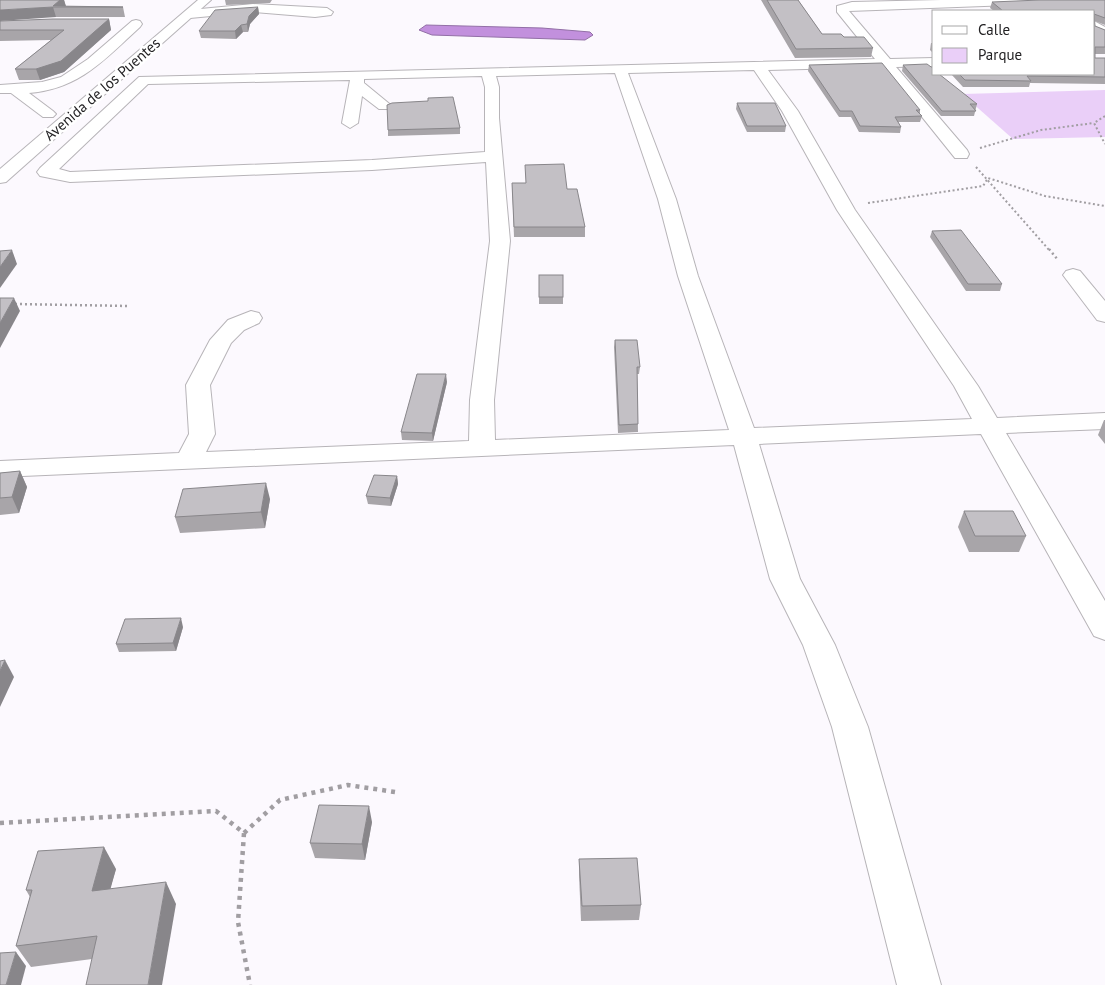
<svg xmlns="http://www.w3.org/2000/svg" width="1105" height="985" font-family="'PT Sans',sans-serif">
<rect width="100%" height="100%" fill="#fcf9fe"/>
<path fill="#eacff8" d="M1105 90V137L1013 139 962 94Z"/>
<path fill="#c290dd" stroke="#926fa6" d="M426 25 542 28 590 32 593 35 585 40 432 35 419 30Z"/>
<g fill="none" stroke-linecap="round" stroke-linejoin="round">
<g stroke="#b7b4b8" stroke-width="2">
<g id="minor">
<path d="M941 0H1073L1067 3 849 11 890 59 934 58V66L896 67 967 150 969 154 967 158H955L882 67 768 70 798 111 855 210 978 386 997 418 1105 413V429L1006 433 1105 601V640L1094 636 981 434 759 444 800 579 835 645 868 727 941 985H897L832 727 803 645 770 579 734 445 0 477V461L179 453 189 434 186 385 210 340 228 320 251 311 259 313 262 318 259 323 244 330 231 343 210 385 215 434 206 452 469 441 470 400 490 241 486 162 372 170 70 182 40 176 37 172 40 168 139 77 875 59 837 12V6L852 2ZM754 70 782 111 837 210 954 386 972 419 754 428 698 276 676 199 628 73ZM615 73 658 199 678 276 729 430 495 440 494 400 510 241 499 118V87L496 76ZM482 76 485 87V152L372 160 70 172 59 169 148 84 350 80 342 123 350 128 358 123 362 96 379 109H389L392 106 364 83V79Z"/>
<path d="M253 4 327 8 333 12 331 15 315 17 253 12 190 18 184 14 190 10Z"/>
<path d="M136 20 140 21 142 24 140 27C105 59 80 89 29 93L53 111 56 114 53 117H43L11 93H0V85L42 82 61 77 88 59 132 21Z"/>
<path d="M1094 21 1105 27V37L1094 31Z"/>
<path d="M1073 269 1080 271 1105 301V322L1097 320 1063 275 1066 271Z"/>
</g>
</g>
<g stroke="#b7b4b8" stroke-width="2">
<path id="major" d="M198 0H211L6 182 0 183V169Z"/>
</g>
<g stroke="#a19ea2" stroke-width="2" stroke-dasharray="2 2.5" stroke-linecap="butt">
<path d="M1105 116 1094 123 1105 144"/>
<path d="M980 148 1041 130 1094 123"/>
<path d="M976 167 1050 251"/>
<path d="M868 203 983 186 988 178 1045 196 1105 206"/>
</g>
<g stroke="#a19ea2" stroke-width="2.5" stroke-dasharray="2 3" stroke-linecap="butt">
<path d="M1049 249 1058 260"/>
<path d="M15 304 129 306"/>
</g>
<g stroke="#a19ea2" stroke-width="4.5" stroke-dasharray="4 5" stroke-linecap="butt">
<path d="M0 823 216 811 244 833 238 922 250 985"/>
<path d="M244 833 280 800 348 785 395 792"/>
</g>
<use href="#minor" fill="#fff" fill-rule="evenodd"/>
<use href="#major" fill="#fff" fill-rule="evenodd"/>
</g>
<g fill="#a8a5a9">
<path d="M0 0H64L66 6 123 7 125 17H56Z"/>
<path d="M225 0H272L270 3 226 5Z"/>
<path d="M761 0H798L822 34 844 37 873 48 871 57 795 58Z"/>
<path d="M1105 0V25L1095 21V26L1105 30V54H1095V58H1105V84L1030 83 1029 87H963L951 74H1094V11H994L990 8 992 2Z"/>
<path d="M258 7 259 14 250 24 248 32H243L236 39 201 38 199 31Z"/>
<path d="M109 19 111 30 64 72 40 80H19L15 69 51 40 0 41V21Z"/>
<path d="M931 43H934V54L930 50Z"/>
<path d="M809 65 920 110V114L922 116 920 122H898L901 127 900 133 859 132 851 117H839L808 71Z"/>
<path d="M903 65 977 104 974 116H941L902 71Z"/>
<path d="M428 101 460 128V134L388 136V130Z"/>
<path d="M737 103 786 126 785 132H747L736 109Z"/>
<path d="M512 183 567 189 585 227V237H514Z"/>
<path d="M932 231 1002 284 1000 291H966L930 237Z"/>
<rect x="539" y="275" width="24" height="29"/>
<path d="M615 340 640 367 639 374H637L638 432 618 433 614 347Z"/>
<path d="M447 382 433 441 402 440 401 432Z"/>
<path d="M1104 420H1105V444L1098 435Z"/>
<path d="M20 471 27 487 19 513 0 515V473Z"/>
<path d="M397 476 398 484 391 506 368 504 366 496Z"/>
<path d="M270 499 265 528 180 533 175 517Z"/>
<path d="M964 511 1026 536 1019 552H969L958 527Z"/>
<path d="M183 627 176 651 119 652 116 644Z"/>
<path d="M372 822 365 860 315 858 310 843Z"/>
<path d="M579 859 641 905 639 920 581 921 579 875Z"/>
<path d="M116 869 110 889 176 904 92 959 31 967 16 946 30 897 26 890Z"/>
</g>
<g fill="#88868a">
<path d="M60 0H64L66 7 53 6Z"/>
<path d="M53 7 56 17 0 21V10Z"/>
<path d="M258 7 259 14 250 24 248 32 247 24 249 16Z"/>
<path d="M109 19 111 30 64 72 40 80 36 69Z"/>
<path d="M241 25 243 32 236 39 235 31Z"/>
<path d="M12 250 17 264 0 288V267Z"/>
<path d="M14 298 20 311 0 348V323Z"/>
<path d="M446 374 447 382 433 441 432 433Z"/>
<path d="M20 471 27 487 19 513 12 497Z"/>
<path d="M397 476 398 484 391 506 390 498Z"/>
<path d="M266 483 270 499 265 528 261 512Z"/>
<path d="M181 618 183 627 176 651 173 643Z"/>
<path d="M5 660 14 677 0 707V671Z"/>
<path d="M369 806 372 822 365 860 362 844Z"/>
<path d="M104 847 116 869 104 912 92 891Z"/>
<path d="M166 882 176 904 162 985H148Z"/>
<path d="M16 952 26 966 21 985H6Z"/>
</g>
<g fill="#c3c0c5" stroke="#88868a">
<path d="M0 0H60L53 6 123 7H53L0 10Z"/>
<path d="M767 0H798L822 34H841L844 37H864L873 48 796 49Z"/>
<path d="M1040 0H1105V18L1094 14 1095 26 1105 30V47H1095V58H1105V77L1027 76 1031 81 965 80 959 74H1094V11H1003L992 2Z"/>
<path d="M258 7 249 16 247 24 241 25 235 31H199L215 10Z"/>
<path d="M53 19H109L61 61 36 69H15L64 30H0V21Z"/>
<path d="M882 63 920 110H916L922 116 895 117 901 127 860 126 852 111H840L809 65Z"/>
<path d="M927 64 934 69V74H939L977 104H970L976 111H942L903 65Z"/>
<path d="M453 97 460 128 388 130 387 105 392 103 428 101V98Z"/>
<path d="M737 103H775L786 126H747Z"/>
<path d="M564 164 567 189H577L585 227H514L512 183H526L525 165Z"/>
<path d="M961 230 1002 284H968L932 231Z"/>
<path d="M12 250 0 267V251Z"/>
<rect x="539" y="275" width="24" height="22"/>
<path d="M0 298H14L0 323Z"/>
<path d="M615 340H637L640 367H637L638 424 619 425Z"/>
<path d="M417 374H446L432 433 401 432Z"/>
<path d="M20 471 12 497 0 498V473Z"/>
<path d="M374 475 397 476 390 498 366 496Z"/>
<path d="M266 483 261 512 175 517 183 489Z"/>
<path d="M964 511H1013L1026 536H975Z"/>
<path d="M181 618 173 643 116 644 125 619Z"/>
<path d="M5 660 0 671V661Z"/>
<path d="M319 805 369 806 362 844 310 843Z"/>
<path d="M104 847 92 891 166 882 148 985H86L97 936 16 946 32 890H26L38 851Z"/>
<path d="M637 858 641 905 582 906 579 859Z"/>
<path d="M16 952 6 985H0V953Z"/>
</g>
<g text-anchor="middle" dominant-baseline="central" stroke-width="5" stroke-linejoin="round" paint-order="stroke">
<g font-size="15" fill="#232224" stroke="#fff">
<text transform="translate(102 89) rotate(-41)">Avenida de los Puentes</text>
</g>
</g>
<rect x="932" y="10" width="162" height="65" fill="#ffffff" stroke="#a7a7a7"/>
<rect x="942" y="26" width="25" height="8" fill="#ffffff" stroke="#a7a7a7"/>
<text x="978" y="35" font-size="15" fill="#232224">Calle</text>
<rect x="942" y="48" width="25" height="15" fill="#eacff8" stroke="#a7a7a7"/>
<text x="978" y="60" font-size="15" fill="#232224">Parque</text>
</svg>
